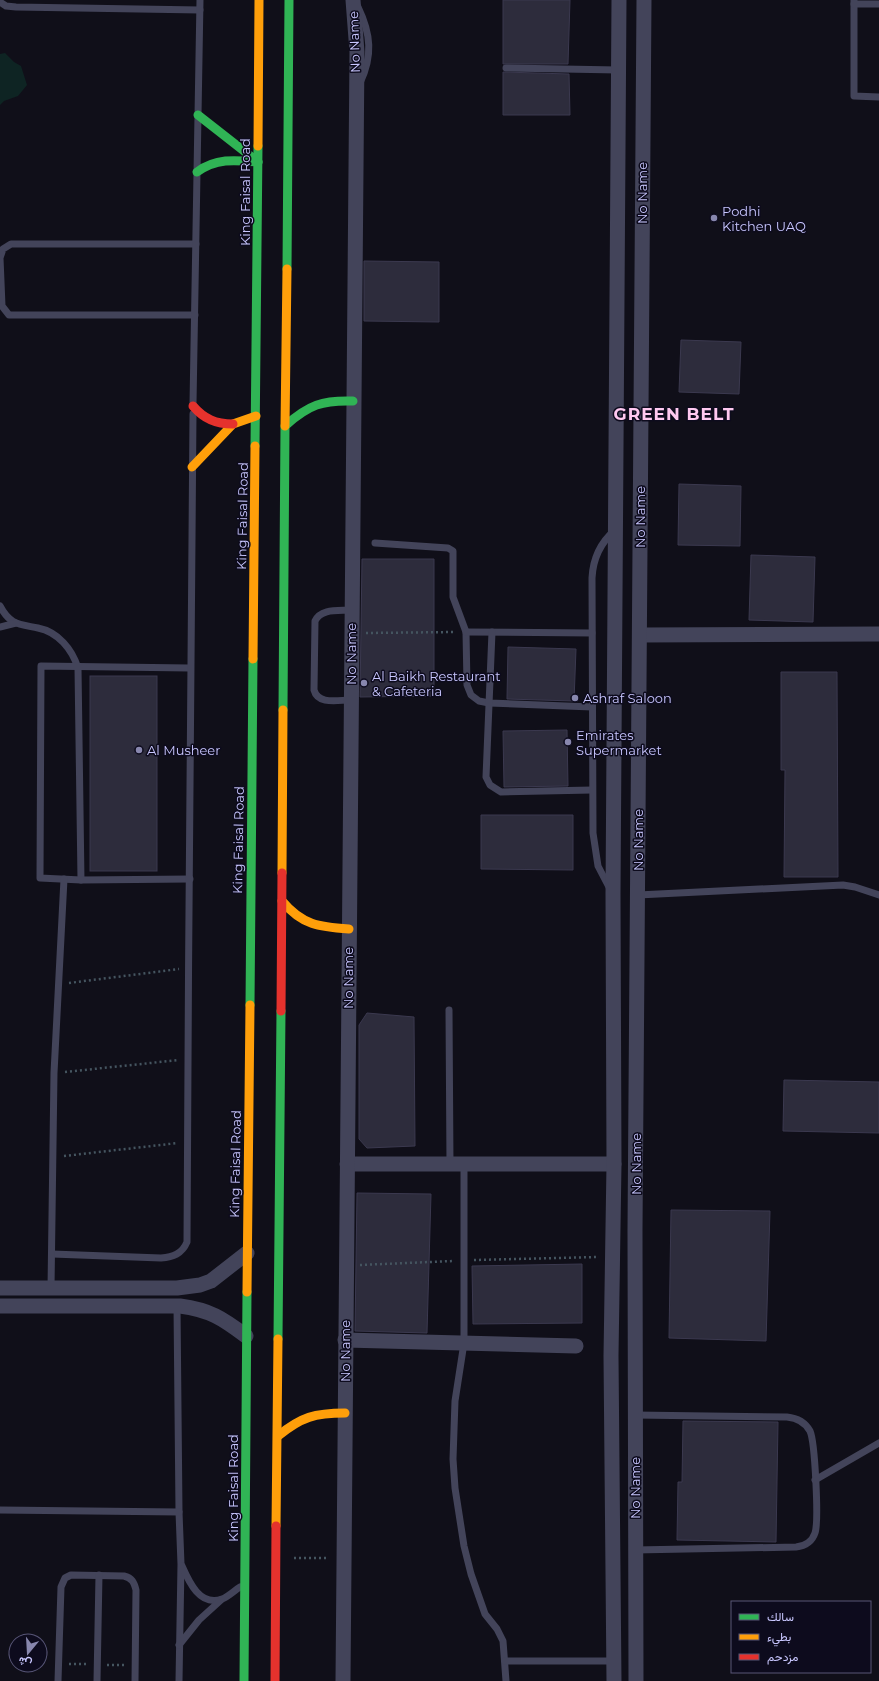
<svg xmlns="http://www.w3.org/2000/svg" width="879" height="1681" font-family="Montserrat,Vazirmatn,sans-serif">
<rect width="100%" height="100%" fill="#100f19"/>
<path fill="#0e2423" d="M5 53 14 62 21 66 27 85 18 96 4 101 0 105V54Z"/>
<g fill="#2d2c3c" stroke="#3b394f">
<path d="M503 0H570L568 64H503Z"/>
<path d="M503 72 569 74 570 115H503Z"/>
<path d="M364 261 439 262V322L364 321Z"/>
<path d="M681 340 741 342 739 394 679 392Z"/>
<path d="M679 484 741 486 740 546 678 545Z"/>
<path d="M751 555 815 557 813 622 749 620Z"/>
<path d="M362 559H434V696L360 697Z"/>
<path d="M508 647 576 649 574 701 507 699Z"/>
<path d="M781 672H837L838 877H784L785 770H781Z"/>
<rect x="90" y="676" width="67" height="195"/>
<path d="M567 730 568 786 504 787 503 731Z"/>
<path d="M481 815H573V870L481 869Z"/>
<path d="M367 1013 414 1017 415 1146 367 1148 359 1139V1025Z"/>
<path d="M784 1080 879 1082V1133L783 1131Z"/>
<path d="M357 1193 431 1194 427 1333 355 1331Z"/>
<path d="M671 1210 770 1211 766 1341 669 1338Z"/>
<path d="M582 1264V1323L473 1324 472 1266Z"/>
<path d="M683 1421 778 1422 776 1542 677 1540 678 1482H682Z"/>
</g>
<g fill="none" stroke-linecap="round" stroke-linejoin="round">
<g stroke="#455560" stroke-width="2.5" stroke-dasharray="2 3" stroke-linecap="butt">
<path d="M366 633 455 632"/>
<path d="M69 983 179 969"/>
<path d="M65 1072 179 1060"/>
<path d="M64 1156 178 1143"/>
<path d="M474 1260 599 1257"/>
<path d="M360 1265 453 1261"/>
<path d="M294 1558H329"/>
<path d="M69 1664H88"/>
<path d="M107 1665H126"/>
</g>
<g stroke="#43445a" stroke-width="7">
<path d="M854 0V96L879 97"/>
<path d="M0 2 6 6 16 7 200 10"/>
<path d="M854 4H879"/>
<path d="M358 7C371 34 373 56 360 83"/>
<path d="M506 68 618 70"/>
<path d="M195 315H9L2 306 0 258 3 249 11 244H196"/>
<path d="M193 404 200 0"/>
<path d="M375 543 448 548 453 551V597L466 632 467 685 471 695 479 701 489 703 592 707"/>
<path d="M0 606C10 625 19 624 38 628 58 632 72 649 78 668L81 880"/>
<path d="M0 627 16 623"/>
<path d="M466 632 592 633"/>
<path d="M492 632 486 777 490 785 501 792 592 790"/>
<path d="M189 668 41 666 40 878 81 880 190 879"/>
<path d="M350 700C338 700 318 705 314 690L315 621C321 608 339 611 351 610"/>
<path d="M610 889 598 866 593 833 592 578C593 558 600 543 615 530"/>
<path d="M638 895 843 885 855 887 879 895"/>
<path d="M449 1010 450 1164"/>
<path d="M464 1164V1343L455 1401 453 1459 455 1488 464 1546 471 1574 485 1614 497 1629 503 1641 506 1681"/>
<path d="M52 1254 161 1258C173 1257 182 1254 187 1242 189 966 189 690 193 414"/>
<path d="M51 1288 54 1073 64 879"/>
<path d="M177 1306 179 1512 181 1564 179 1681"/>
<path d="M815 1480 879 1443"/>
<path d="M0 1510 179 1512"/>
<path d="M635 1550 796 1547C805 1546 812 1542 815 1533 819 1521 815 1442 810 1431 805 1422 797 1418 787 1417L635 1415"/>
<path d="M182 1566C189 1582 200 1607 222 1599 228 1597 235 1590 240 1587"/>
<path d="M179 1645 199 1620 221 1600"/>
<path d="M505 1661H614"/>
<path d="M58 1681 61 1587 65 1578 71 1575 124 1576C132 1578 134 1582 136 1590L135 1681"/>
<path d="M97 1681 99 1575"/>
</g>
<g stroke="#43445a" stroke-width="15">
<path d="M640 635 879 634"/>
<path d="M347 1164H614"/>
<path d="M0 1288H177L200 1285 211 1281 247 1253"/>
<path d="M0 1306H180C210 1310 222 1318 246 1336"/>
<path d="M345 1340 576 1346"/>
<path d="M343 1681 357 52 353 0"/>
<path d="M614 1681 611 1356 614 1164 613 894 619 0"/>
<path d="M636 1681 635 1231 644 0"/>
</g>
<g stroke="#30b455" stroke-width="9">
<path d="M198 115 258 162"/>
<path d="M197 172C216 158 235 160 258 162"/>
<path d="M287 269 289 0"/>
<path d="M286 425C309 405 322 400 353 401"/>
<path d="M255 446 258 146"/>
<path d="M283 710 285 426"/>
<path d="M250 1005 253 659"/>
<path d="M278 1339 281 1011"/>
<path d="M244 1681 247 1292"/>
</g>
<g stroke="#ff9f0a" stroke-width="9">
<path d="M258 146 259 0"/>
<path d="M285 426 287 269"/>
<path d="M192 467 233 424 256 416"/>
<path d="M253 659 255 446"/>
<path d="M282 873 283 710"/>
<path d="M282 901C302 925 319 927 349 929"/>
<path d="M247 1292 250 1005"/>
<path d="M278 1436C301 1417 315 1413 345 1413"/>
<path d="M276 1526 278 1339"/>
</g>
<g stroke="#e5322d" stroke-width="9">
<path d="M193 406C204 419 216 424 233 424"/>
<path d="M281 1011 282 873"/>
<path d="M275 1681 276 1526"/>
</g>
</g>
<g fill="#8887ae" stroke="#0d0b1d" stroke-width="1.5">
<circle cx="714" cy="218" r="4"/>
<circle cx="364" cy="683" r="4"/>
<circle cx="575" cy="698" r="4"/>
<circle cx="568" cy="742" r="4"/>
<circle cx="139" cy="750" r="4"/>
</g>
<g text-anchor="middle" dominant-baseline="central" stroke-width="3" stroke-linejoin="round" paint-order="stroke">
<g font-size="13" fill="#c9c7ff" stroke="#0d0b1d">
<text transform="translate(354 42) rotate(-92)">No Name</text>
<text transform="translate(245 192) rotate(-90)">King Faisal Road</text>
<text transform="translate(642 193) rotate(-90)">No Name</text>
<text transform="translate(242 516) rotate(-89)">King Faisal Road</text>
<text transform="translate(640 517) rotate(-90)">No Name</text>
<text transform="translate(351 654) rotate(-90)">No Name</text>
<text transform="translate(238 840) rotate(-89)">King Faisal Road</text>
<text transform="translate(638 840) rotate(-90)">No Name</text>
<text transform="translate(348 978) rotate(-90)">No Name</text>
<text transform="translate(235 1164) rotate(-89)">King Faisal Road</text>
<text transform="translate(636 1164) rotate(-90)">No Name</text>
<text transform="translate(345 1351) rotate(-90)">No Name</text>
<text transform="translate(233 1488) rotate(-90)">King Faisal Road</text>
<text transform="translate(635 1488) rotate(-90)">No Name</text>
</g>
<g font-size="13" fill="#c9c7ff" stroke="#0d0b1d" text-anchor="start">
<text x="722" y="211">Podhi<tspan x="722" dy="15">Kitchen UAQ</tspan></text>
<text x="372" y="676">Al Baikh Restaurant<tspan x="372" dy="15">&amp; Cafeteria</tspan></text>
<text x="583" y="698">Ashraf Saloon</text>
<text x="576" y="735">Emirates<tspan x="576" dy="15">Supermarket</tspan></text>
<text x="147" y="750">Al Musheer</text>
</g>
<g font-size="17" font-weight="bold" letter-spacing="1" fill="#ffc9f0" stroke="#0d0b1d">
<text x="674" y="414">GREEN BELT</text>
</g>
</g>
<rect x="731" y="1601" width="140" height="72" fill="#0d0b1d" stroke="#585677"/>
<rect x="739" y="1614" width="20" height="6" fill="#30b455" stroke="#585677"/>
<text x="767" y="1621" font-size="12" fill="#c9c7ff">سالك</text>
<rect x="739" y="1634" width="20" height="6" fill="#ff9f0a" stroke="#585677"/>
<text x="767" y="1641" font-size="12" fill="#c9c7ff">بطيء</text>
<rect x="739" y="1654" width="20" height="6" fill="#e5322d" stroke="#585677"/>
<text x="767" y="1661" font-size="12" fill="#c9c7ff">مزدحم</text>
<g transform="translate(28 1653) rotate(198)"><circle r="19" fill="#0d0b1d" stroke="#585677"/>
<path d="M0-3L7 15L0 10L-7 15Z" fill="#8887ae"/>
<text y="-6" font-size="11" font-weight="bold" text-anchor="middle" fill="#c9c7ff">ش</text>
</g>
</svg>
